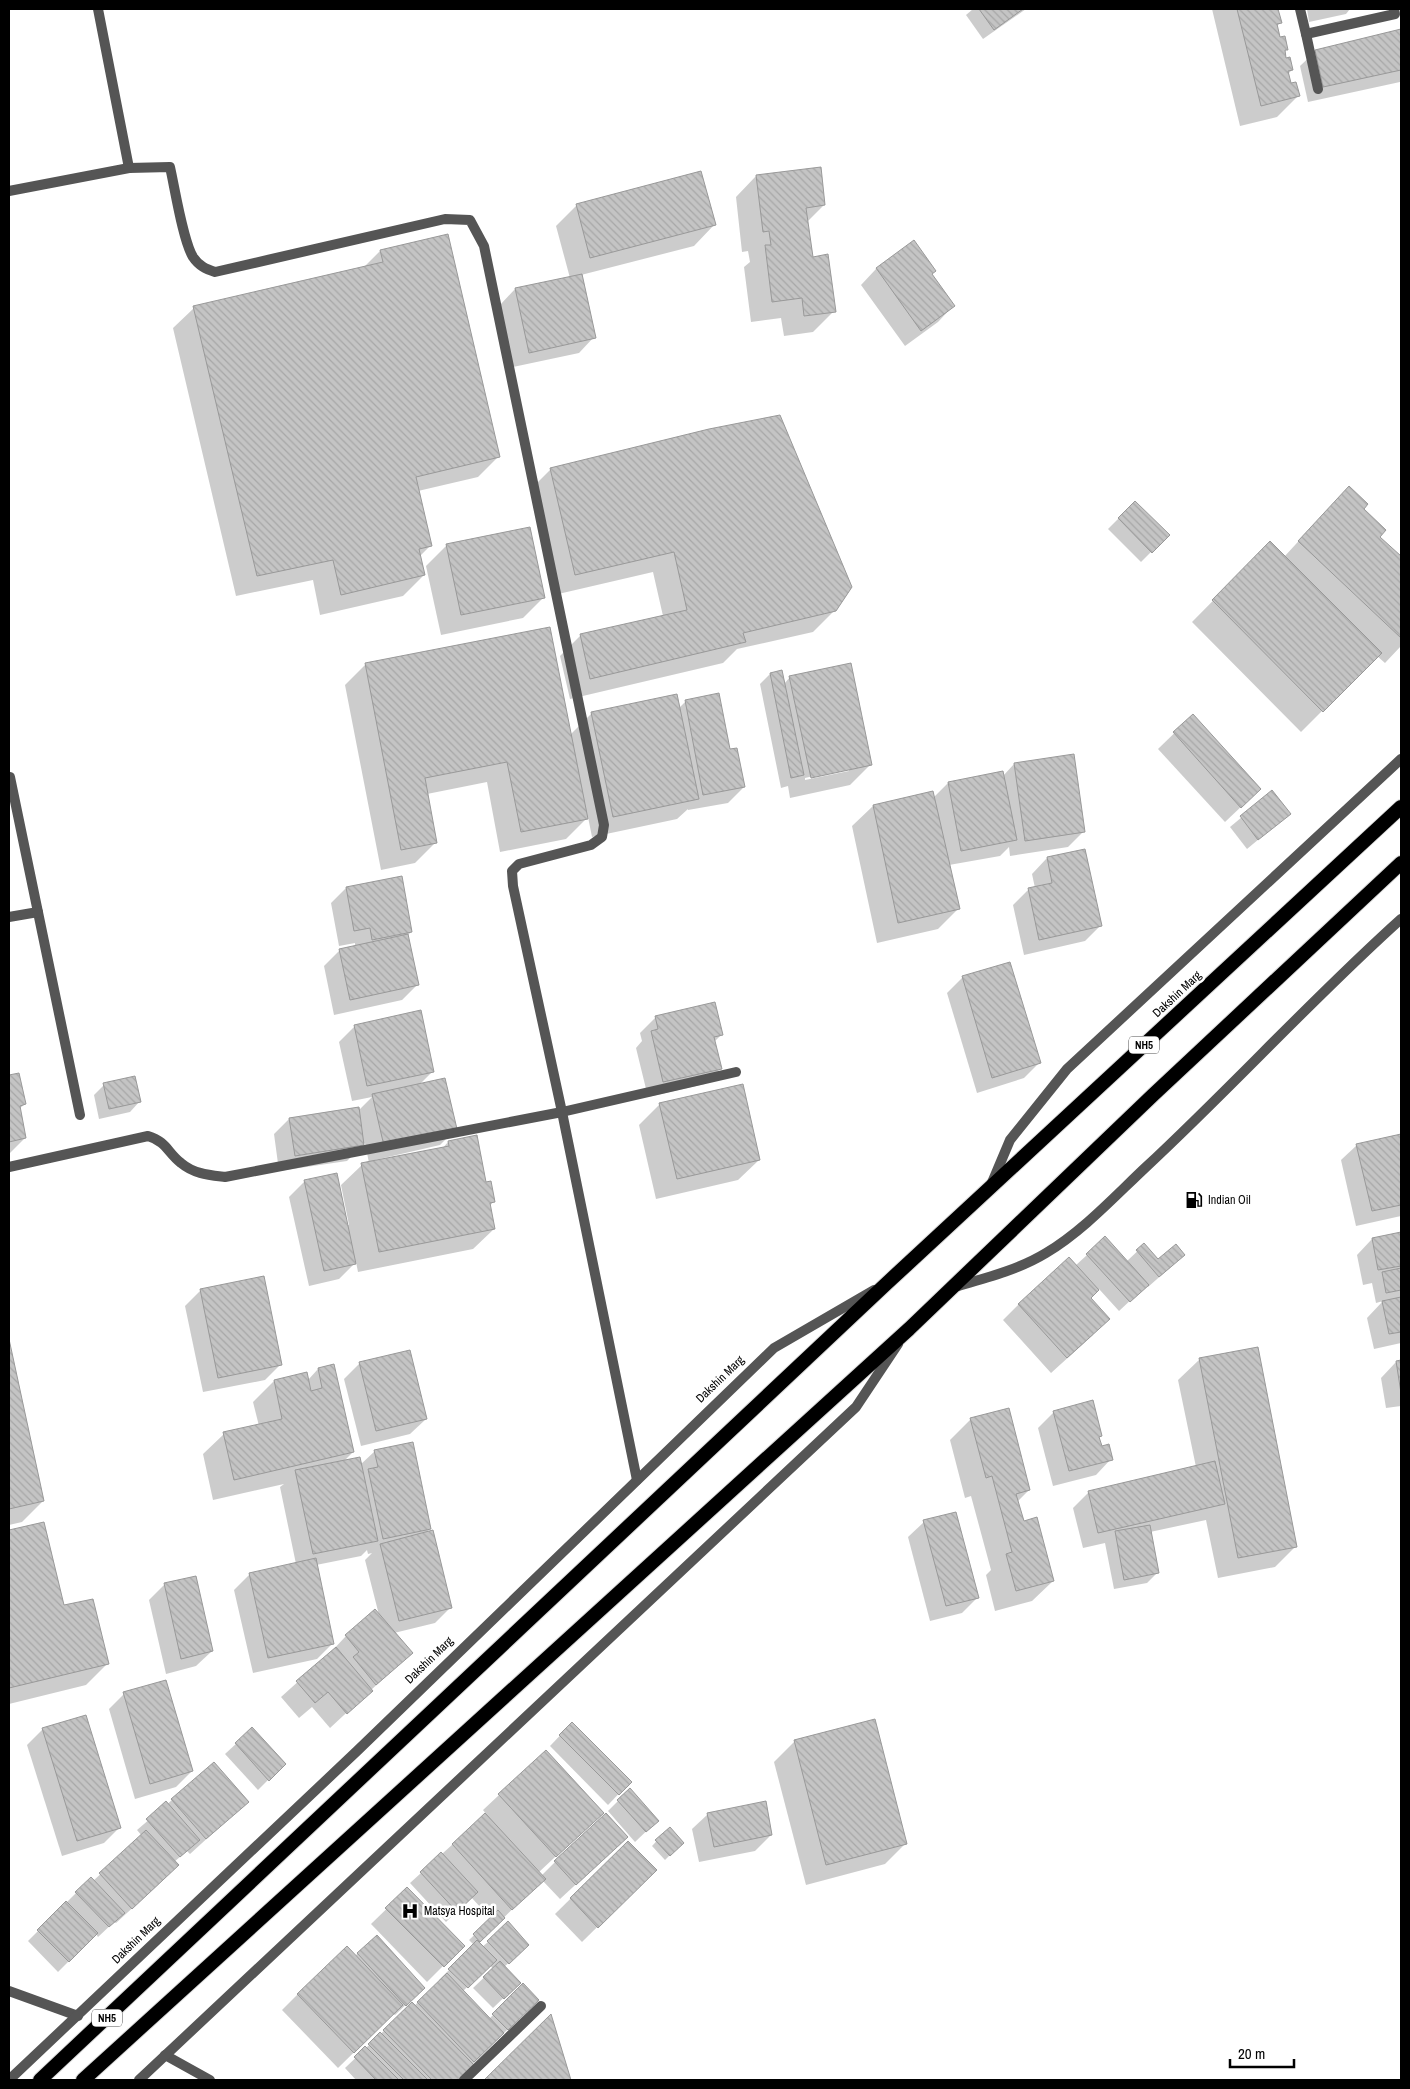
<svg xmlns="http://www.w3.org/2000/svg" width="1410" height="2089" font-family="'Archivo Narrow',sans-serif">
<defs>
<pattern id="building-back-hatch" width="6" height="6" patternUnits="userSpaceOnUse" patternTransform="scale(1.25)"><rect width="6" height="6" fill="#c4c4c4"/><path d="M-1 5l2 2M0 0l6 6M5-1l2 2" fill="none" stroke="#a7a7a7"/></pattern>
</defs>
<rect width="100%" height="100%" fill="#fff"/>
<g fill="#0003" fill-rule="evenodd">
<path d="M973 9H1026L983 39 966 15Z"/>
<path d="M1212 9H1277L1280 23 1277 26 1280 38 1287 49 1284 52 1285 59 1292 70 1288 74 1290 84 1298 96 1277 117 1240 126Z"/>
<path d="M1307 9H1350L1346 14 1309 22Z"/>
<path d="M1401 30 1400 82 1308 102 1300 66 1316 51Z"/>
<path d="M756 176 824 205 807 222 811 258 834 311 813 332 784 336 781 318 751 322 744 267 750 262 748 251 742 252 736 197Z"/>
<path d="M577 205 714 225 694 246 581 275 594 337 579 353 513 367 500 305 515 289 570 278 556 226Z"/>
<path d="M913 242 930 275 953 306 938 322 905 346 861 285 876 269Z"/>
<path d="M380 251 498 457 478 477 418 491 430 546 420 556 424 575 403 596 320 615 313 580 236 596 173 328 194 308 363 268Z"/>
<path d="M551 469 835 610 813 632 737 649 723 663 570 699 560 656 581 635 663 616 653 572 554 595 530 490Z"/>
<path d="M1135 502 1168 535 1141 562 1108 529Z"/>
<path d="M1329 508 1362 509 1378 537 1401 558V646L1385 663 1377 656 1301 732 1192 622 1270 543 1284 557Z"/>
<path d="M447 545 544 597 523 618 441 635 426 566Z"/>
<path d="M366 664 570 735 592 713 679 708 686 701 744 787 728 803 688 810V809L677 819 592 837 588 817 566 839 500 852 487 782 427 794 436 842 415 863 381 870 345 685Z"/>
<path d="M770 674 784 684 790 677 871 764 850 785 790 798 788 786 781 788 760 684ZM849 768V771L805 780V778Z"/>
<path d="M1193 715 1244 804 1225 822 1158 749Z"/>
<path d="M1014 764 1084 831 1068 847 1010 856 1009 847 1000 856 949 865 959 908 938 929 877 943 852 826 873 806 932 792 933 798 948 783 1003 776Z"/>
<path d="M1272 792 1289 814 1247 849 1230 827Z"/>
<path d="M1047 858 1100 926 1085 941 1024 955 1013 905 1029 889 1035 888 1032 874Z"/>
<path d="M346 888 411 932 407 936 417 985 402 1000 334 1015 324 966 340 950 355 947V943L339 946 331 903Z"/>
<path d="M963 977 1039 1063 1024 1078 977 1093 947 993Z"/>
<path d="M656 1017 721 1035 714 1042 720 1069 705 1084 648 1097 636 1048 642 1041 640 1033Z"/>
<path d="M355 1026 433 1071 419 1085 456 1129 440 1145 375 1160V1162L442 1149 448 1142 476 1137 485 1184 493 1202 490 1206 494 1229 473 1249 358 1272 356 1262 339 1279 309 1286 289 1197 305 1181 347 1225H349L341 1185 362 1165 369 1163 365 1143 347 1161 279 1171 274 1134 289 1119 358 1111 372 1097 352 1101 339 1042Z"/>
<path d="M18 1075 25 1104 19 1109 25 1138 9 1154V1077Z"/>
<path d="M104 1085 140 1101 130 1112 99 1119 94 1095Z"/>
<path d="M660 1104 759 1160 738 1180 656 1199 639 1125Z"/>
<path d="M1401 1135V1216L1356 1226 1341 1160 1357 1145Z"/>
<path d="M1401 1233V1343L1374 1349 1367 1318 1383 1301 1376 1303 1372 1283 1363 1285 1357 1255 1372 1239Z"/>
<path d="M1144 1245 1158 1261 1173 1265 1148 1287 1147 1285 1119 1311 1099 1289 1090 1298 1093 1335 1051 1373 1003 1320 1019 1304 1075 1266 1087 1255 1126 1262Z"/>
<path d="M201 1290 281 1364 265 1380 203 1392 185 1306Z"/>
<path d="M9 1345 43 1501 22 1522 9 1525Z"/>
<path d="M1257 1348 1296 1546 1275 1567 1218 1578 1206 1520 1150 1532 1157 1573 1147 1583 1114 1589 1105 1543 1083 1548 1073 1508 1089 1492 1196 1467 1178 1380 1199 1360Z"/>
<path d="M1396 1362H1401V1406L1386 1408 1381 1378Z"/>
<path d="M360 1363 426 1419 410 1434 361 1446 344 1379Z"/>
<path d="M318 1369 353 1452 343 1462 360 1465 375 1451 430 1529 425 1534 451 1607 435 1623 394 1633 411 1653 330 1728 312 1707 299 1718 281 1697 331 1652 346 1636 379 1615 365 1560 372 1553 368 1554 367 1550 361 1556 316 1565 333 1643 317 1659 253 1673 234 1590 250 1574 296 1564 280 1487 284 1484 213 1500 203 1454 224 1434 259 1426 253 1402 274 1381 306 1374 308 1380Z"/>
<path d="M1054 1412 1101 1436 1098 1438 1101 1448 1111 1459 1096 1475 1053 1486 1038 1428Z"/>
<path d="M971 1419 1029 1490 1017 1502 1023 1522 1053 1581 1032 1601 995 1611 986 1575 991 1570 971 1496 965 1498 950 1440Z"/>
<path d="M924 1522 978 1597 962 1613 930 1621 908 1537Z"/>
<path d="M44 1523 64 1607 107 1664 86 1685 9 1704V1532Z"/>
<path d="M164 1585 212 1651 196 1666 166 1674 149 1600Z"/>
<path d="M124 1694 192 1771 176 1787 135 1799 109 1709Z"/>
<path d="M572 1723 630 1782 608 1805 550 1746Z"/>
<path d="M43 1729 120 1827 104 1843 62 1856 27 1745Z"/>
<path d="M252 1729 274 1774 258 1790 225 1754Z"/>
<path d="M795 1741 906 1843 885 1864 806 1885 774 1762Z"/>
<path d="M546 1751 586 1828 538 1873 541 1876 555 1862 611 1852 560 1899 542 1880 478 1943 482 1947 488 1942 518 1955 504 1967 519 1983 493 2008 473 1988 493 1969 490 1965 463 1991 489 2019 523 1985 537 2000 457 2080H356L345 2068 412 2004 414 2006 440 1981 439 1980 474 1945 469 1940 491 1919 471 1897 446 1922 410 1883 486 1814 483 1810Z"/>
<path d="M172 1800 247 1802 190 1854 187 1851 174 1862 162 1881 116 1923 114 1922 98 1937 96 1934 58 1972 28 1941 90 1879 93 1881 142 1836 137 1830Z"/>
<path d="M618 1801 657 1821 635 1842 608 1811Z"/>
<path d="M708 1814 771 1835 755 1851 699 1862 692 1829Z"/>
<path d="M669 1828 682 1843 665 1860 652 1846Z"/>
<path d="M628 1842 655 1870 582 1942 555 1914Z"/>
<path d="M407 1889 463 1946 427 1982 371 1924Z"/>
<path d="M376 1936 413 1998 395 2015 393 2014 338 2068 282 2010 298 1994 355 1956Z"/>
<path d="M551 2017 569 2080H486Z"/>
</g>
<g fill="url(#building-back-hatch)" stroke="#999">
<path d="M979 9H1023L994 30Z"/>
<path d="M1237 9H1278L1282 23 1277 24 1280 37 1285 36 1288 50H1285L1286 58 1290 57 1293 70 1288 71 1291 83 1296 82 1300 96 1261 106Z"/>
<path d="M1401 29V70L1323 87 1315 50Z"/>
<path d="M821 167 825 205 806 208 813 257 828 254 836 312 804 316 802 298 772 302 765 245H771L769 231 763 232 756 175Z"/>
<path d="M701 171 716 225 590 258 576 204Z"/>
<path d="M448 234 500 457 416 477 432 546 419 549 425 575 341 595 333 560 257 576 193 306 383 262 380 250Z"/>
<path d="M914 240 936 271 932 274 955 306 921 331 876 268Z"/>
<path d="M582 274 596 338 529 353 515 288Z"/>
<path d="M780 415 852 587 836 611 743 633 746 642 590 679 580 634 687 610 674 552 575 575 550 468 709 429Z"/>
<path d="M1349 486 1368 504 1364 509 1386 530 1380 537 1401 556V638L1298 541Z"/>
<path d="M1135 501 1170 535 1152 553 1118 518Z"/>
<path d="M530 527 545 598 461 615 446 544Z"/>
<path d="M1270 541 1382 653 1323 712 1212 600Z"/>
<path d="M550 627 588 819 521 832 507 762 425 778 437 843 401 850 365 663Z"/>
<path d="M851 663 872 765 811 778 789 676Z"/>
<path d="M782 670 804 775 791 778 770 673Z"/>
<path d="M719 693 730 749 737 748 745 787 703 795 685 700Z"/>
<path d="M677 694 699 799 613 817 591 712Z"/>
<path d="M1193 714 1261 789 1241 808 1173 732Z"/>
<path d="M1074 754 1085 832 1025 841 1014 763Z"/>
<path d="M1003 771 1017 840 961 851 948 782Z"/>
<path d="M1272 790 1291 814 1258 840 1240 816Z"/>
<path d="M933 791 960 909 898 923 873 805Z"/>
<path d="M1085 849 1102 926 1039 940 1028 888 1052 883 1047 857Z"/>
<path d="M402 876 412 932 372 940 370 928 354 931 346 887Z"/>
<path d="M408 934 419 985 350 1000 339 949Z"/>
<path d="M1010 962 1041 1063 992 1078 962 976Z"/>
<path d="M715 1002 723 1035 714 1037 722 1069 663 1082 651 1031 658 1029 655 1016Z"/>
<path d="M421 1010 434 1072 367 1086 354 1025Z"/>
<path d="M19 1073 26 1104 20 1106 26 1138 9 1142V1075Z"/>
<path d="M135 1076 141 1102 109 1109 103 1083Z"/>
<path d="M445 1078 457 1129 384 1146 372 1094Z"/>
<path d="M743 1084 760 1160 677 1179 659 1103Z"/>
<path d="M359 1107 364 1145 295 1156 289 1118Z"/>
<path d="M1401 1134V1205L1372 1211 1356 1144Z"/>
<path d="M477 1135 486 1182 491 1181 495 1202 490 1203 495 1229 379 1252 361 1163 449 1146 448 1141Z"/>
<path d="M337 1173 356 1264 324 1271 304 1180Z"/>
<path d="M1401 1232V1266L1378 1270 1372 1238Z"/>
<path d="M1105 1236 1149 1285 1130 1302 1086 1254Z"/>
<path d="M1144 1243 1158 1259 1176 1244 1185 1255 1159 1277 1136 1250Z"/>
<path d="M1069 1257 1099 1290 1091 1298 1110 1319 1067 1358 1018 1304Z"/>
<path d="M1401 1268V1290L1386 1293 1382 1272Z"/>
<path d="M264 1276 282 1365 218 1378 200 1289Z"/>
<path d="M1401 1297V1332L1389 1334 1382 1301Z"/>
<path d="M9 1339 44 1501 9 1509Z"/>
<path d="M1258 1347 1297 1547 1238 1558 1199 1358Z"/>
<path d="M410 1350 427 1419 376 1431 359 1362Z"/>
<path d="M1401 1360V1393L1396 1361Z"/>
<path d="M334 1364 354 1452 234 1480 223 1432 282 1419 274 1380 307 1372 311 1391 322 1388 318 1368Z"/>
<path d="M1093 1400 1102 1436 1099 1437 1102 1446 1109 1444 1113 1460 1069 1471 1053 1411Z"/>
<path d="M1009 1408 1030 1490 1016 1494 1024 1521 1037 1517 1054 1581 1016 1591 1006 1554 1012 1552 992 1476 986 1478 970 1418Z"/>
<path d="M413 1442 431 1529 383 1539 368 1469 378 1467 374 1450Z"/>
<path d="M360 1457 378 1541 313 1554 295 1470Z"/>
<path d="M1215 1461 1225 1504 1098 1533 1088 1491Z"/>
<path d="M956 1512 979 1598 946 1606 923 1520Z"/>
<path d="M44 1522 64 1605 93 1599 109 1664 9 1688V1530Z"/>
<path d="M1150 1525 1159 1573 1124 1580 1115 1531Z"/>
<path d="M433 1530 452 1608 399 1621 380 1544Z"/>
<path d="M316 1558 334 1644 268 1658 249 1573Z"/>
<path d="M196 1576 213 1651 181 1659 164 1583Z"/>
<path d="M375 1609 413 1653 376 1685 353 1657 359 1652 345 1635Z"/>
<path d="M336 1647 373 1691 347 1714 328 1692 315 1703 296 1681Z"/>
<path d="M166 1680 193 1771 150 1784 123 1692Z"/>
<path d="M86 1715 121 1828 77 1841 42 1728Z"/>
<path d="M875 1719 907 1844 826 1865 794 1740Z"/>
<path d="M572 1722 632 1782 619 1795 559 1735Z"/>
<path d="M252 1727 286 1764 269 1781 235 1743Z"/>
<path d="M546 1750 604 1813 556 1857 498 1794Z"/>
<path d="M214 1762 249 1802 206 1839 171 1799Z"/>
<path d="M630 1788 659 1821 646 1832 617 1800Z"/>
<path d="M166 1801 200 1840 180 1857 146 1819Z"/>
<path d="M766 1801 772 1835 714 1847 707 1813Z"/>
<path d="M485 1813 546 1879 512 1910 452 1844Z"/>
<path d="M606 1813 628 1837 576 1885 554 1861Z"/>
<path d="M670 1827 684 1843 670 1856 655 1840Z"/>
<path d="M146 1830 179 1865 132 1909 99 1873Z"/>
<path d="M628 1841 657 1870 598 1928 570 1898Z"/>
<path d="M441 1852 478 1892 457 1912 420 1872Z"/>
<path d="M91 1877 125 1913 109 1927 75 1892Z"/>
<path d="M407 1887 465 1946 444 1967 385 1908Z"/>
<path d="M66 1901 98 1933 69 1962 37 1930Z"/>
<path d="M498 1910 505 1918 480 1942 473 1934Z"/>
<path d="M508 1921 529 1945 509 1964 487 1941Z"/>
<path d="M377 1935 425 1988 406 2006 357 1953Z"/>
<path d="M477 1940 497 1960 468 1988 448 1969Z"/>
<path d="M347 1946 403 2005 354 2053 297 1994Z"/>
<path d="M500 1961 521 1983 504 1999 483 1977Z"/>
<path d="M447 1973 504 2033 474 2062 417 2002Z"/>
<path d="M523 1983 539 2000 508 2030 492 2014Z"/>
<path d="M412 2002 474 2065 458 2080H432L383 2030Z"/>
<path d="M551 2014 571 2080H484Z"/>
<path d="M380 2032 428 2080H404L368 2044Z"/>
<path d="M365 2046 399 2080H376L354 2057Z"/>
</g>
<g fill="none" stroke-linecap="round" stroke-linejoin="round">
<g stroke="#dbdbdb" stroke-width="16">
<g id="trunk">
<path d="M40 2080 886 1284 1401 807"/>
<path d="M83 2080 909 1329 1153 1095 1401 863"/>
</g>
</g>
<g stroke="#555" stroke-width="10">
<path d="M98 9 129 168 170 167C175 189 183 241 193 257 199 266 206 269 215 272L445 219 470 220 484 246 604 825 602 837 591 845 519 864 512 871 513 886 562 1112 637 1480"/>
<path d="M1300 9 1306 34 1395 14 1394 9"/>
<path d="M1306 34 1318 89"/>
<path d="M9 191 129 168"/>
<path d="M10 777 80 1115"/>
<path d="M9 917 38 912"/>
<path d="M9 1167 148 1136C167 1142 167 1152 181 1163 194 1174 209 1175 225 1177L562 1112 736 1072"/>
<path d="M9 1991 78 2016"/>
<path d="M165 2055 210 2080"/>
<path d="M464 2080 541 2006"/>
</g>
<g stroke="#555" stroke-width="10">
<path d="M991 1185 1010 1140 1067 1069 1401 759"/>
<path d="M954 1287C986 1278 1018 1270 1046 1253 1083 1231 1115 1196 1146 1167 1233 1086 1313 998 1401 919"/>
<path d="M9 2080 357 1751 774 1348 874 1290"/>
<path d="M139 2080 856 1407 898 1344"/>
</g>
<use href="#trunk" stroke="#000" stroke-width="14"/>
</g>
<defs>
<g id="fuel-bare" transform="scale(1.35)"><path d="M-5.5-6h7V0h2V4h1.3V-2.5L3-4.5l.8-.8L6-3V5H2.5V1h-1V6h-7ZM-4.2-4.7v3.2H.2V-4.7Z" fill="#000" stroke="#fff" stroke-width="2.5" paint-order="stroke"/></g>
<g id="hospital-bare" transform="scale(1.35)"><path d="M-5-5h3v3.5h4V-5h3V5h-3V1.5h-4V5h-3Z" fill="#000" stroke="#fff" stroke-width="2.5" paint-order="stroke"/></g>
</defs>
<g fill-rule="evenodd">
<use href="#fuel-bare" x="1194" y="1200"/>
<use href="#hospital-bare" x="410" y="1911"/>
</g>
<g text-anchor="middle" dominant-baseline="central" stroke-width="5" stroke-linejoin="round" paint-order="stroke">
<g fill="#fff" stroke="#4c4c4c" stroke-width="1">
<rect x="1129" y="1036.5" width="30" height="17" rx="4"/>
<rect x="92" y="2009.5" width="30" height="17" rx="4"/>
</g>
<g font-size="11" font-weight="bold" fill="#000">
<text x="1144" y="1045">NH5</text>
<text x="107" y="2018">NH5</text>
</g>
<g font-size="12" fill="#000" stroke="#fff">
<text transform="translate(1177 994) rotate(-43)">Dakshin Marg</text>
<text transform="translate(720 1379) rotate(-44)">Dakshin Marg</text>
<text transform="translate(429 1660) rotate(-44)">Dakshin Marg</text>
<text transform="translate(136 1940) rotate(-44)">Dakshin Marg</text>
</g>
<g font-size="12" fill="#000" stroke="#fff" text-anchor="start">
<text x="1208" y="1200">Indian Oil</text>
<text x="424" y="1911">Matsya Hospital</text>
</g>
</g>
<rect width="1410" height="2089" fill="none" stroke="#000000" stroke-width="20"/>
<path d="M1230 2059v8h64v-8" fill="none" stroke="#000000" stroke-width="2.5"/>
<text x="1238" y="2059" font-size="15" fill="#000000" stroke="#ffffff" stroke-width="4" paint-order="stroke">20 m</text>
</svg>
